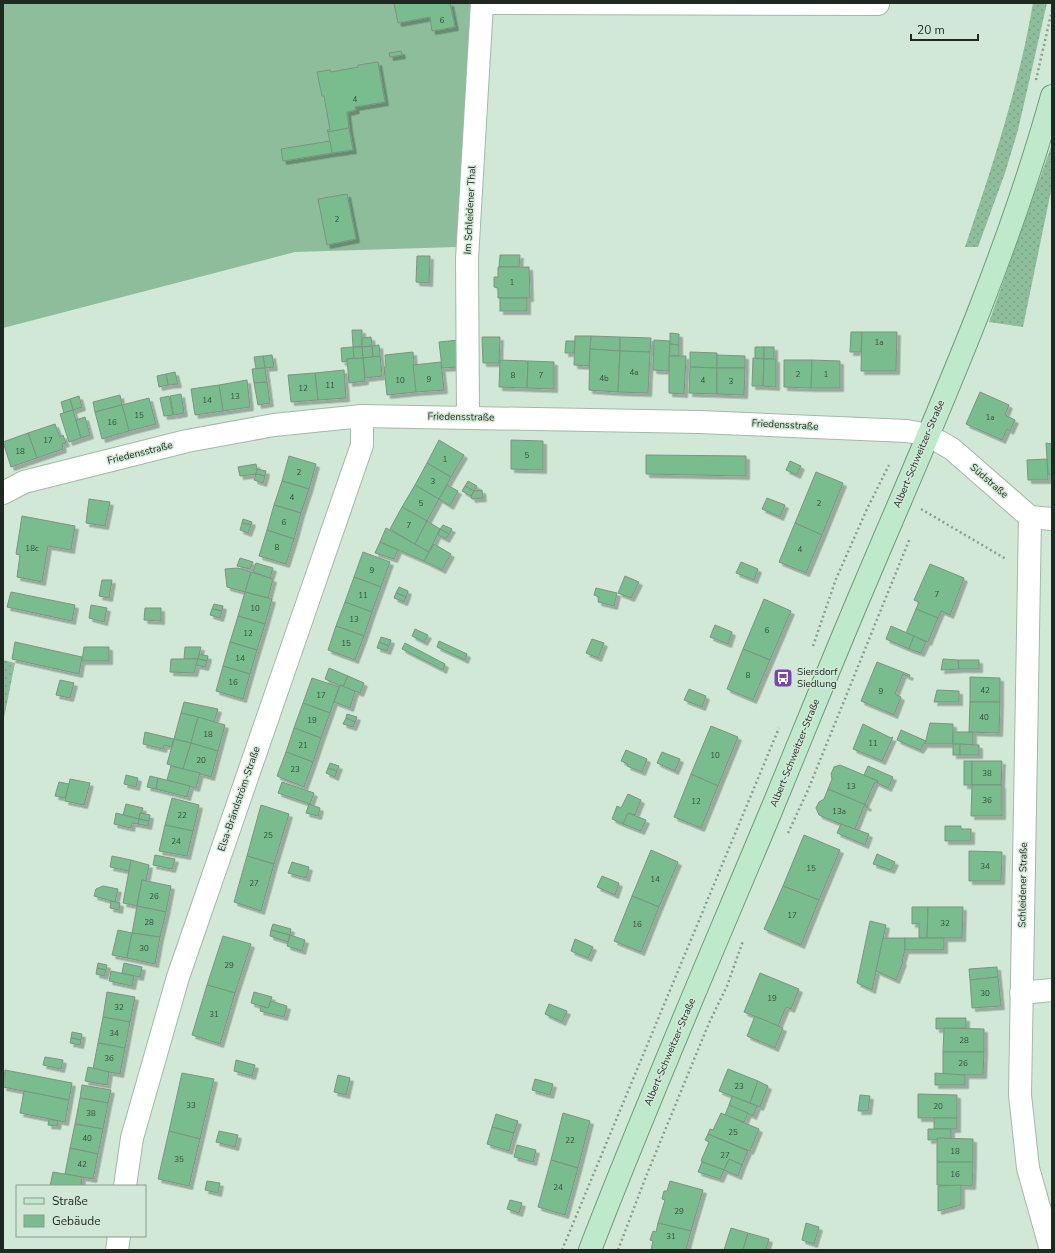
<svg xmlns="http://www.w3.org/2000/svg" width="1055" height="1253" font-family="'Nunito Sans',sans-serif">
<defs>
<pattern id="grass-dots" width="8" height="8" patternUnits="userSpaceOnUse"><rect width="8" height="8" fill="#8dbd9a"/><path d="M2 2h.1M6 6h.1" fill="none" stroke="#79a284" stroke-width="1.8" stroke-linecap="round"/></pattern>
<filter id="shadow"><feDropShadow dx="3.5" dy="3.5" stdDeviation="0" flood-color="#0004"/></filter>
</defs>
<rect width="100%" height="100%" fill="#d1e8d6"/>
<g fill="url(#grass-dots)">
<path d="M1033 3H1047L1018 130 1005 173 978 247H965C992 167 1019 86 1033 3Z"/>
<path d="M1052 144V186L1023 327 989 322Z"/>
<path d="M3 660 15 663 3 723Z"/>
</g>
<path fill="#8dbd9a" d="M3 3H474L456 247 295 252 3 328Z"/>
<g fill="#79bc8d" stroke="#7d9382" filter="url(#shadow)">
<path d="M394 3H450L455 27 432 31 430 17 398 23Z"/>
<path d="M401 51 402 55 390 57 389 53Z"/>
<path d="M378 62 385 102 355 107 356 110 347 112 349 128 328 132 327 130H330L324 96H322L317 72 330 70 331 72 358 67V65Z"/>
<path d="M349 128 353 150 332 153 328 132Z"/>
<path d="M330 141 332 153 283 161 281 149Z"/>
<path d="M347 194 356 239 327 245 318 199Z"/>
<path d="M500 255H520L519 267H499Z"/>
<path d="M417 256H430L429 283 416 282Z"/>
<path d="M498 267H529L530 298H498V288L494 287V277H498Z"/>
<rect x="500" y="298" width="27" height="13"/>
<path d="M352 330H362V347H353Z"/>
<path d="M851 332H862L861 352H850Z"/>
<path d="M862 332H897L896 371H861Z"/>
<path d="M670 333 679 334V345L670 344Z"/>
<path d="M575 336H591L589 366 574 365Z"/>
<path d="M591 336 620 337V351L590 349Z"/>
<path d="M371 337 372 346 362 347V338Z"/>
<path d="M482 337H500L499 363H483Z"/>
<path d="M620 337 651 338 650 352 620 351Z"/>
<path d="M459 340V367L442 368 439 342Z"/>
<path d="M654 340 670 341 669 371 653 370Z"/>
<path d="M566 341H575L574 353H565Z"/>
<path d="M670 344 679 345V356H669Z"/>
<path d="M379 345 380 356 373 357 372 346Z"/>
<path d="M372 346 373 357 363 358 362 347Z"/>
<path d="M353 347H362L363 358 354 359Z"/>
<path d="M353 347 354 358 347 359V361L342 362 341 348Z"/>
<path d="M755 347H764V359L755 358Z"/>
<rect x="764" y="347" width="10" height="12"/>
<path d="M590 349 620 351 618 392 589 390Z"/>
<path d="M620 351 650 352 648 393 618 392Z"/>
<path d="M413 352 416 392 387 395 384 367H386L385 355Z"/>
<path d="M690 352 717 353V368L690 367Z"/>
<path d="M272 355 274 367 265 368 263 356Z"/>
<path d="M717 355 745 356V368H717Z"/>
<path d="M263 356 265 368 256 369 254 357Z"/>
<path d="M380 356 382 376 365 378 363 358Z"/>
<path d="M669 356H686L684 394 669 393Z"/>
<path d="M363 358 365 381 349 383 347 359Z"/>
<path d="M753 358 764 359 763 386H752Z"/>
<path d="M764 359H776V387L763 386Z"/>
<path d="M500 360 528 361 527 388 499 387Z"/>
<path d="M784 360H812L811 388 784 387Z"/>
<path d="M812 360 840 361V388H811Z"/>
<path d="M528 361 554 362V389L527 388Z"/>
<path d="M441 362 444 390 416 392 413 365Z"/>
<path d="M690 367 717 368V394L689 393Z"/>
<path d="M265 368 267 382 254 383 252 369Z"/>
<path d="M717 368H745L744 395 717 394Z"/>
<path d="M344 370 346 398 318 400 315 373Z"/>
<path d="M175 372 178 384 168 385 166 374Z"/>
<path d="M315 373 318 400 291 402 288 375Z"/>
<path d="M166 374 168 385 159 387 157 376Z"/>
<path d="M247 380 250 407 223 411 219 385Z"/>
<path d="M267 382 270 403 258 405 254 383Z"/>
<path d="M219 385 223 411 195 415 191 389Z"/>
<path d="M980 392 1009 405 1005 415 1015 420 1010 431 1007 429 1002 440 966 424Z"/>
<path d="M181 394 184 413 174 415 170 396Z"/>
<path d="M120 395 122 405 95 412 93 402Z"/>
<path d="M79 396 82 407 73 410 70 399Z"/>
<path d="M169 396 173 415 164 416 160 398Z"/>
<path d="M149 398 156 424 129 431 122 405Z"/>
<path d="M70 399 73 410 64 413 61 402Z"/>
<path d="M122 405 129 431 102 439 95 412Z"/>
<path d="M73 410 81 438 69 442 60 414Z"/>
<path d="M85 417 90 435 81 438 76 420Z"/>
<path d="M55 424 60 437 63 435 66 443 62 444 63 449 37 458 28 433Z"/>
<path d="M28 433 37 458 11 467 3 442Z"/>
<path d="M439 440 464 455 451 477 427 463Z"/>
<path d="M511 440 543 441V470L511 469Z"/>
<path d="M1046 443 1052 444V475L1048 474Z"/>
<path d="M646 455 746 456V476L646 474Z"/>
<path d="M289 456 316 464 309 489 282 481Z"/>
<path d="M1047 459 1048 480H1028L1027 460Z"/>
<path d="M790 461 801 466 797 475 786 470Z"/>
<path d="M427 463 451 477 439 499 415 485Z"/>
<path d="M256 464 257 469 256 474 240 476 238 467Z"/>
<path d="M257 469 266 471 265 476 256 474Z"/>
<path d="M816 472 843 483 822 535 795 523Z"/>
<path d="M256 474 265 476 263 483 254 480Z"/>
<path d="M282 481 309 489 301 513 274 505Z"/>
<path d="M468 481 477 486 474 491 465 486Z"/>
<path d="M415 485 439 499 427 521 402 507Z"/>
<path d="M447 485 458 491 450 506 439 499Z"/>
<path d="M465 486 474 491 471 496 462 491Z"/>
<path d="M482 490 483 498 472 499 471 496 474 491Z"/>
<path d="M767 498 785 505 780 517 762 509Z"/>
<path d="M89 499 110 502 105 526 86 523Z"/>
<path d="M274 505 301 513 294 539 267 530Z"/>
<path d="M402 507 427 521 415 544 390 529Z"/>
<path d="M22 516 75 526 71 550 48 546 42 582 17 577 20 555 16 554Z"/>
<path d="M243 519 252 522 251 525 242 523Z"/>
<path d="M427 521 440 529 429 552 415 544Z"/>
<path d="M242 523 251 525 248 533 240 530Z"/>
<path d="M795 523 822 535 806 573 779 562Z"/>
<path d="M443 525 452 529 449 534 440 529Z"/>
<path d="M386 528 429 552 424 561 380 542Z"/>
<path d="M440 529 449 534 446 539 438 535Z"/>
<path d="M267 530 294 539 286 564 259 556Z"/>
<path d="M380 542 398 550 394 559 375 553Z"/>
<path d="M434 544 451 554 442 570 424 561Z"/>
<path d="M363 552 390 562 381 587 354 577Z"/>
<path d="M240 558 253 562 250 569 237 566Z"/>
<path d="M741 562 758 569 754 580 736 573Z"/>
<path d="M256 563 273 568 270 578 253 572Z"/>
<path d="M930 564 964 578 950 615 941 611 938 618 916 609 919 602 914 600Z"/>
<path d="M238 568 251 572 245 592 227 587 225 569Z"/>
<path d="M251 572 273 579 268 598 245 592Z"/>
<path d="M625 576 639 582 631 598 618 593Z"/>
<path d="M354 577 381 587 372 612 345 602Z"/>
<path d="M102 580H112L109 598 99 596Z"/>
<path d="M399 587 408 591 406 597 396 593Z"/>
<path d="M596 588 617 593 614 606 598 602 599 597 594 595Z"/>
<path d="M11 592 75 605 72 621 7 607Z"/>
<path d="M245 592 272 599 265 624 238 616Z"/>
<path d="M396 593 406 597 404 602 394 598Z"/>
<path d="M764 599 791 611 770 660 743 649Z"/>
<path d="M345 602 372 612 364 636 336 626Z"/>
<path d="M214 604 223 606 222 611 212 609Z"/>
<path d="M91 605 107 608 104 622 89 618Z"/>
<path d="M145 608H161V621L144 620Z"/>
<path d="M212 609 222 611 220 618 210 615Z"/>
<path d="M916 609 938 618 928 642 906 633Z"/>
<path d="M238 616 265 624 257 650 230 642Z"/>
<path d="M715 625 732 632 728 644 710 637Z"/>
<path d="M336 626 364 636 355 660 328 650Z"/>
<path d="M891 626 914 636 909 649 886 639Z"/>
<path d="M415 629 428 635 424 642 412 636Z"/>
<path d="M914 636 926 642 921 653 909 649Z"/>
<path d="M381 637 391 640 389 646 379 642Z"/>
<path d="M592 639 604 643 598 658 586 653Z"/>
<path d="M439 641 467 654 465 660 437 647Z"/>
<path d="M15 642 82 657 79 674 12 659Z"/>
<path d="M230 642 257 650 250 674 223 666Z"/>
<path d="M379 642 389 646 387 651 377 648Z"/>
<path d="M405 643 445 664 443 670 402 649Z"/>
<path d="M84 647H109V661H82Z"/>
<path d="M185 647H201L198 659H184Z"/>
<path d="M743 649 770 660 753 700 727 689Z"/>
<path d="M199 654 208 656 207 661 198 659Z"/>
<path d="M171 659H198L194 673 170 672Z"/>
<path d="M198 659 207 661 205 667 196 665Z"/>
<path d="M943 659 958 660 959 669 941 670Z"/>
<path d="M958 660H979V669H959Z"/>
<path d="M877 662 910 675 909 677 903 674 895 694 901 697 894 715 861 701Z"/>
<path d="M223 666 250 674 243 699 216 691Z"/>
<path d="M329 668 348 676 343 687 325 679Z"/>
<path d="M348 676 364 683 360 693 343 687Z"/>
<path d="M970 677 1000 678V702H970Z"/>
<path d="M312 678 339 687 330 713 303 703Z"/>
<path d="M60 680 74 683 70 698 56 695Z"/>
<path d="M340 685 355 691 350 708 334 702Z"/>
<path d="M689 689 706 696 702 707 684 700Z"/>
<path d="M937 690 959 691V702H934Z"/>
<path d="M184 702 218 709 214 722 181 713Z"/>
<path d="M970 702H1000L999 733 969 732Z"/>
<path d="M303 703 330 713 321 738 294 728Z"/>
<path d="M181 713 198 717 191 743 174 739Z"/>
<path d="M347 714 357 717 355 722 346 718Z"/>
<path d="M198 717 225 725 218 751 191 743Z"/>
<path d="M346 718 355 722 353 727 343 724Z"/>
<path d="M930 723 953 724V744H925Z"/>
<path d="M863 724 891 738 893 737 882 761 853 749Z"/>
<path d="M711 726 738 737 718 786 691 774Z"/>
<path d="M294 728 321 738 313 762 286 752Z"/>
<path d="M901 730 926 741 920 750 897 740Z"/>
<path d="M145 732 174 739 171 747 164 745 163 749 143 744Z"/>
<path d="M953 732H973V745L953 744Z"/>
<path d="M174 739 191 743 183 769 167 764Z"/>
<path d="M191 743 218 751 211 777 183 769Z"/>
<rect x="953" y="744" width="7" height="11"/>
<path d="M960 744 979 745V755H960Z"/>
<path d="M626 750 647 759 642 772 627 766 628 764 621 761Z"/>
<path d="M286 752 313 762 304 787 277 776Z"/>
<path d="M662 752 680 759 675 771 657 763Z"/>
<rect x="964" y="761" width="8" height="24"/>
<path d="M972 761H1002L1001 785H972Z"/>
<path d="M330 763 339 766 337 771 328 768Z"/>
<path d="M840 765 878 781 877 783 875 782 865 804 867 806 828 789 832 779 831 774 834 767Z"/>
<path d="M171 766 200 773 196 788 167 780Z"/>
<path d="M868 766 893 777 888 788 877 783 878 781 864 775Z"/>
<path d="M328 768 337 771 335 777 326 773Z"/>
<path d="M691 774 718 786 701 828 674 817Z"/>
<path d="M126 775 138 778 136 787 124 784Z"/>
<path d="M150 776 158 778 156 789 147 787Z"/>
<path d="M158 778 190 786 187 797 156 789Z"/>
<path d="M70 779 90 783 84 805 65 801Z"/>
<path d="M59 782 69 784 65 798 55 796Z"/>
<path d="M282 782 314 793 310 804 278 793Z"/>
<path d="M972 785H1002V816H971Z"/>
<path d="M828 789 868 806 867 808 864 806 855 829 858 830 857 831 819 815 816 808 819 802 824 799Z"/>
<path d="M628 794 641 800 635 815 628 813 623 824 612 819 617 806 621 808Z"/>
<path d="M172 798 199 805 193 831 165 825Z"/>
<path d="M126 804 143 808 139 819 123 815Z"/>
<path d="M309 804 320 808 318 816 306 813Z"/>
<path d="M261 805 289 814 274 864 247 856Z"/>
<path d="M116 813 139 819 138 824 132 823 131 828 114 824Z"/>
<path d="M140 813 150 815 149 821 139 819Z"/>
<path d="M628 813 646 820 641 831 623 824Z"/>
<path d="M139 819 149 821 148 826 138 824Z"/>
<path d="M841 824 869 834 865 845 837 833Z"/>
<path d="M165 825 193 831 187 856 159 851Z"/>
<path d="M945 826H961V829H971V841H945Z"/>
<path d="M804 835 840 850 819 900 783 886Z"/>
<path d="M651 850 678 862 659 907 632 896Z"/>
<path d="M969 851 1002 852 1001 881H969Z"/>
<path d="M877 854 895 862 891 870 873 864Z"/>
<path d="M155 855 175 859 172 869 153 865Z"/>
<path d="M112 856 131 860 129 871 110 867Z"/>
<path d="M247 856 274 864 261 911 234 902Z"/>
<path d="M131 860 149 865 146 881 142 880 137 906 123 903Z"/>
<path d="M292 862 309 867 306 878 288 873Z"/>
<path d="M602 876 619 883 615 895 597 887Z"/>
<path d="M142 880 171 886 166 912 137 906Z"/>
<path d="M103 886 118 889 115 902 94 896 96 889Z"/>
<path d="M783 886 819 900 801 945 764 929Z"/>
<path d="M632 896 659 907 641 952 614 941Z"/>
<path d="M111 901 120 903 119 910 110 908Z"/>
<path d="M137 906 166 912 160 937 132 933Z"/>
<path d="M912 907H928L927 938H919V923L912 924Z"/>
<path d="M928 907H963L962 938H927Z"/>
<path d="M870 921 886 925 872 990 857 983Z"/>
<path d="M273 924 291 929 290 935 271 930Z"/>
<path d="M118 930 132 933 127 958 112 955Z"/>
<path d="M271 930 290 935 288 942 270 936Z"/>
<path d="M132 933 160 937 155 964 127 958Z"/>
<path d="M290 935 305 940 302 951 287 946Z"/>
<path d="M223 936 251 944 235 993 207 985Z"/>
<path d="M883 938H905V950L902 961 903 962 896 980 876 971Z"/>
<rect x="905" y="938" width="39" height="12"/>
<path d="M575 939 593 947 588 958 571 951Z"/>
<path d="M98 963 107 965 106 970 97 968Z"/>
<path d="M124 963 142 967 140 977 122 973Z"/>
<path d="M997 967 998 977 970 980 969 969Z"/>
<path d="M97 968 106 970 104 976 96 974Z"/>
<path d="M111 971 134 976 132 986 109 981Z"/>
<path d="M760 973 799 989 791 1009 786 1007 778 1026 744 1012Z"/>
<path d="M998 977 1001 1006 972 1008 970 980Z"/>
<path d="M207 985 235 993 220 1044 192 1035Z"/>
<path d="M107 992 135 997 130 1022 103 1017Z"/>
<path d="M254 992 272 997 268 1008 251 1003Z"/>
<path d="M271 1001 287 1006 284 1017 260 1011 261 1006 268 1008Z"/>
<path d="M549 1004 567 1011 562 1022 545 1014Z"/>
<path d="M755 1016 783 1028 775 1048 747 1036Z"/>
<path d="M103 1017 130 1022 125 1048 98 1043Z"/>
<path d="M936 1018H966V1028L936 1029Z"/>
<path d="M944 1028 984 1029V1052H943Z"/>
<path d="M72 1032 82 1034 81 1040 71 1038Z"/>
<path d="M71 1038 81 1040 80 1045 70 1043Z"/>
<path d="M98 1043 125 1048 120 1074 93 1069Z"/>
<path d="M943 1052H984L983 1075H943Z"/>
<path d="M45 1057 63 1060 61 1069 43 1065Z"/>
<path d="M236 1060 255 1065 252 1076 234 1071Z"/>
<path d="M88 1067 109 1072 107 1085 85 1081Z"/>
<path d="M728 1069 758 1081 750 1103 719 1091Z"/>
<path d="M5 1070 72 1083 69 1100 3 1087Z"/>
<path d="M182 1073 214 1079 200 1139 169 1131Z"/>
<path d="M935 1073 965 1075V1085H935Z"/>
<path d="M338 1075 350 1078 346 1095 334 1092Z"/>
<path d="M535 1079 553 1084 550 1095 532 1090Z"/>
<path d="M758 1081 768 1086 760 1107 750 1103Z"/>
<path d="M82 1085 111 1090 108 1103 80 1098Z"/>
<path d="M24 1091 69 1100 65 1122 20 1113Z"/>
<path d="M918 1094 957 1095V1118H918Z"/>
<path d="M860 1095 870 1096 868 1111H858Z"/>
<path d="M732 1096 757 1106 753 1116 729 1105Z"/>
<path d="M80 1098 108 1103 103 1129 75 1124Z"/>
<path d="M729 1105 748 1113 744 1122 725 1115Z"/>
<path d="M563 1113 590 1121 578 1168 551 1160Z"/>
<path d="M721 1113 759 1129 750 1151 708 1134 710 1129 713 1130Z"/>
<path d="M496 1114 518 1121 514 1133 492 1127Z"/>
<rect x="934" y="1118" width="23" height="11"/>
<path d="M49 1119 58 1121 57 1126 48 1125Z"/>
<path d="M75 1124 103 1129 98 1154 70 1148Z"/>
<path d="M492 1127 514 1133 509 1151 487 1144Z"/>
<path d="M928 1129H951V1139L928 1140Z"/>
<path d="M169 1131 200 1139 189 1186 158 1179Z"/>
<path d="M219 1131 238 1135 235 1147 216 1142Z"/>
<path d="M708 1134 748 1151 742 1165 729 1159 724 1170 701 1161 709 1142 705 1140Z"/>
<path d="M937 1138 973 1139V1162H937Z"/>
<path d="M517 1145 536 1150 533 1162 514 1157Z"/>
<path d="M70 1148 98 1154 93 1179 65 1174Z"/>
<path d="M729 1159 742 1165 738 1176 724 1170Z"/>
<path d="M551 1160 578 1168 565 1215 538 1207Z"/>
<path d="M702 1162 724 1170 720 1179 698 1172Z"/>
<path d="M937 1162H973L972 1186 937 1185Z"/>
<path d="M53 1172 82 1177 81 1186H50Z"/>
<path d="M207 1181 220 1183 218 1193 205 1190Z"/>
<path d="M670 1181 703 1190 691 1231 658 1223 665 1200 662 1199 664 1191H667Z"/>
<path d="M961 1185V1205L938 1211V1186Z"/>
<path d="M510 1200 522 1203 519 1213 507 1209Z"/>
<path d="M658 1223 691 1231 686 1250H651L653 1241 650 1240 653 1231 656 1232Z"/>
<path d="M806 1223 819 1227 814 1244 802 1240Z"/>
<path d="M731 1228 748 1233 743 1250H724Z"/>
<path d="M748 1233 769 1239 766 1250H743Z"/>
</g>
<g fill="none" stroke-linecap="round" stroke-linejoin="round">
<g stroke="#a2b9a8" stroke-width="24">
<g id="minor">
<path d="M482 3 878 4"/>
<path d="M468 417 467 259 482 3"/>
<path d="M3 493 24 482 187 441 274 425 362 416 699 422 907 431 928 435 952 449 1030 517 1052 519"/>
<path d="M1030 517 1020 1095 1028 1168 1051 1250"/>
<path d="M1021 993 1052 990"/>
<path d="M125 1186 132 1138 178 977 362 445V416"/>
<path d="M117 1250 119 1236"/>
</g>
</g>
<g stroke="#6b9c79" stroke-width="24">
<path id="major" d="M590 1250C647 1102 710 957 771 811 802 736 832 661 864 586 932 425 1005 265 1052 96"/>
</g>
<g stroke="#8a9c8e" stroke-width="2.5" stroke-dasharray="2 3" stroke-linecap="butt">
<path d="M1036 80 1052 10"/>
<path d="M921 509 1006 559"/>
<path d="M813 646 836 579 867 509 889 465"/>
<path d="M788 833 808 790 910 538"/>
<path d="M562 1250 779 728"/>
<path d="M618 1250 645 1179 709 1023 727 986 743 941"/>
</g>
<use href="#minor" stroke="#fff" stroke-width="22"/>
<use href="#major" stroke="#bfe9cb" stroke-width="22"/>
</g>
<defs>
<g id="bus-square" transform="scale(1)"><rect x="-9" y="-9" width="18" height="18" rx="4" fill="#7d44ba" stroke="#d1e8d6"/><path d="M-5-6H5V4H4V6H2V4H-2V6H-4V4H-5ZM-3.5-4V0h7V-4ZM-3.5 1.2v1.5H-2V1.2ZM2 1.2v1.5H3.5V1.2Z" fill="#fff"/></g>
</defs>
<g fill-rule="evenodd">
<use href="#bus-square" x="783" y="678"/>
</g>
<g text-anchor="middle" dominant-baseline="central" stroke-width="3" stroke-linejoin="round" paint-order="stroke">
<g font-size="8" fill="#364d3c">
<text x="442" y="20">6</text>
<text x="355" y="99">4</text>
<text x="337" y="219">2</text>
<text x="512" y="282">1</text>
<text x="879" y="342">1a</text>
<text x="634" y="372">4a</text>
<text x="798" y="374">2</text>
<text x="826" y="374">1</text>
<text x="513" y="375">8</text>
<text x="541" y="375">7</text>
<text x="604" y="378">4b</text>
<text x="429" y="379">9</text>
<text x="400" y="380">10</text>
<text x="703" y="380">4</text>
<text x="731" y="381">3</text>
<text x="330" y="385">11</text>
<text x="303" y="388">12</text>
<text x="235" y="396">13</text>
<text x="207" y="400">14</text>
<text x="139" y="415">15</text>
<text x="990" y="417">1a</text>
<text x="112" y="422">16</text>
<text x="48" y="440">17</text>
<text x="20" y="451">18</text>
<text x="527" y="455">5</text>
<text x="445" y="459">1</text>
<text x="299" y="472">2</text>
<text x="433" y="481">3</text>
<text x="292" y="497">4</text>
<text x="421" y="503">5</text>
<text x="819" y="503">2</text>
<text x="284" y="522">6</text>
<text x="409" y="525">7</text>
<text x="277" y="547">8</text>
<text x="32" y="548">18c</text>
<text x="800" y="549">4</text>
<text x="372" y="570">9</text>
<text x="937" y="594">7</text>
<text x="363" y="595">11</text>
<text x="255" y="608">10</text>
<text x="354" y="619">13</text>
<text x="767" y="630">6</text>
<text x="248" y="633">12</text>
<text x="346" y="643">15</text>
<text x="240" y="658">14</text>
<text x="748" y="675">8</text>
<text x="233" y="682">16</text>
<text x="985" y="690">42</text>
<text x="881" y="691">9</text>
<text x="321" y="695">17</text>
<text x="984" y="717">40</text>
<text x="312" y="720">19</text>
<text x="208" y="734">18</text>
<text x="873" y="743">11</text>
<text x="303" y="745">21</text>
<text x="715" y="755">10</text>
<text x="201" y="760">20</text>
<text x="295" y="769">23</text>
<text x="987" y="773">38</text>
<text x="851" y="786">13</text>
<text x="987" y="800">36</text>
<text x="696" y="801">12</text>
<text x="839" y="811">13a</text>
<text x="182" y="815">22</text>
<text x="268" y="835">25</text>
<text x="176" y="841">24</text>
<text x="985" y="866">34</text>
<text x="811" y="868">15</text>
<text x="655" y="879">14</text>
<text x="254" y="883">27</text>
<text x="154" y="896">26</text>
<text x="792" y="915">17</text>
<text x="149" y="922">28</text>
<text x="945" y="923">32</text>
<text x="637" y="924">16</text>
<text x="144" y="948">30</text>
<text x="229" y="965">29</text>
<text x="985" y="993">30</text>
<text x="772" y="998">19</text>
<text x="119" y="1007">32</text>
<text x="214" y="1014">31</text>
<text x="114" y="1033">34</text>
<text x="964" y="1040">28</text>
<text x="109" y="1058">36</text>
<text x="963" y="1063">26</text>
<text x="739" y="1086">23</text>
<text x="191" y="1105">33</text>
<text x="938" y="1106">20</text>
<text x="91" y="1113">38</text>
<text x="733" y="1132">25</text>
<text x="87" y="1138">40</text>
<text x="570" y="1140">22</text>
<text x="955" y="1151">18</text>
<text x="725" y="1155">27</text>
<text x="179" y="1159">35</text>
<text x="82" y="1164">42</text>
<text x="955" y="1174">16</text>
<text x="558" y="1187">24</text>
<text x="679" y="1211">29</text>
<text x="671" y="1236">31</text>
</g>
<g font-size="10" fill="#1f2821" stroke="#d1e8d6">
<text transform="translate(470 210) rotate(-87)">Im Schleidener Thal</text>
<text transform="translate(461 417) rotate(1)">Friedensstraße</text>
<text transform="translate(785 425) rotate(3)">Friedensstraße</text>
<text transform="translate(140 453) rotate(-14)">Friedensstraße</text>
<text transform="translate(919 454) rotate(-67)">Albert-Schweitzer-Straße</text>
<text transform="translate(989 481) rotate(41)">Südstraße</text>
<text transform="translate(795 753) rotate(-68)">Albert-Schweitzer-Straße</text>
<text transform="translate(239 799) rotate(-71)">Elsa-Brändström-Straße</text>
<text transform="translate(1023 885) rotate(-89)">Schleidener Straße</text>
<text transform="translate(670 1052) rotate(-67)">Albert-Schweitzer-Straße</text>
</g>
<g font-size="10" fill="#1f2821" stroke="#d1e8d6" text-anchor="start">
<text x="797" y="672">Siersdorf<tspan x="797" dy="12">Siedlung</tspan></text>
</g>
</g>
<rect width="1055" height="1253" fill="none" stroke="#1f2821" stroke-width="8"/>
<rect x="16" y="1185" width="130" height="52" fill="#d1e8d6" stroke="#8a9b8e"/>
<rect x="24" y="1198" width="20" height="6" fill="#bfe9cb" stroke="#8a9b8e"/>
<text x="52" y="1205" font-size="12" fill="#1f2821">Straße</text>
<rect x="24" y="1215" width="20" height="12" fill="#79bc8d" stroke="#8a9b8e"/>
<text x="52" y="1225" font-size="12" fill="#1f2821">Gebäude</text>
<path d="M911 34v6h67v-6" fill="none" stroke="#1f2821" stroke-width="2"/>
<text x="917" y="34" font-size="12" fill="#1f2821" stroke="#d1e8d6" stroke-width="3" paint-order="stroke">20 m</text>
</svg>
